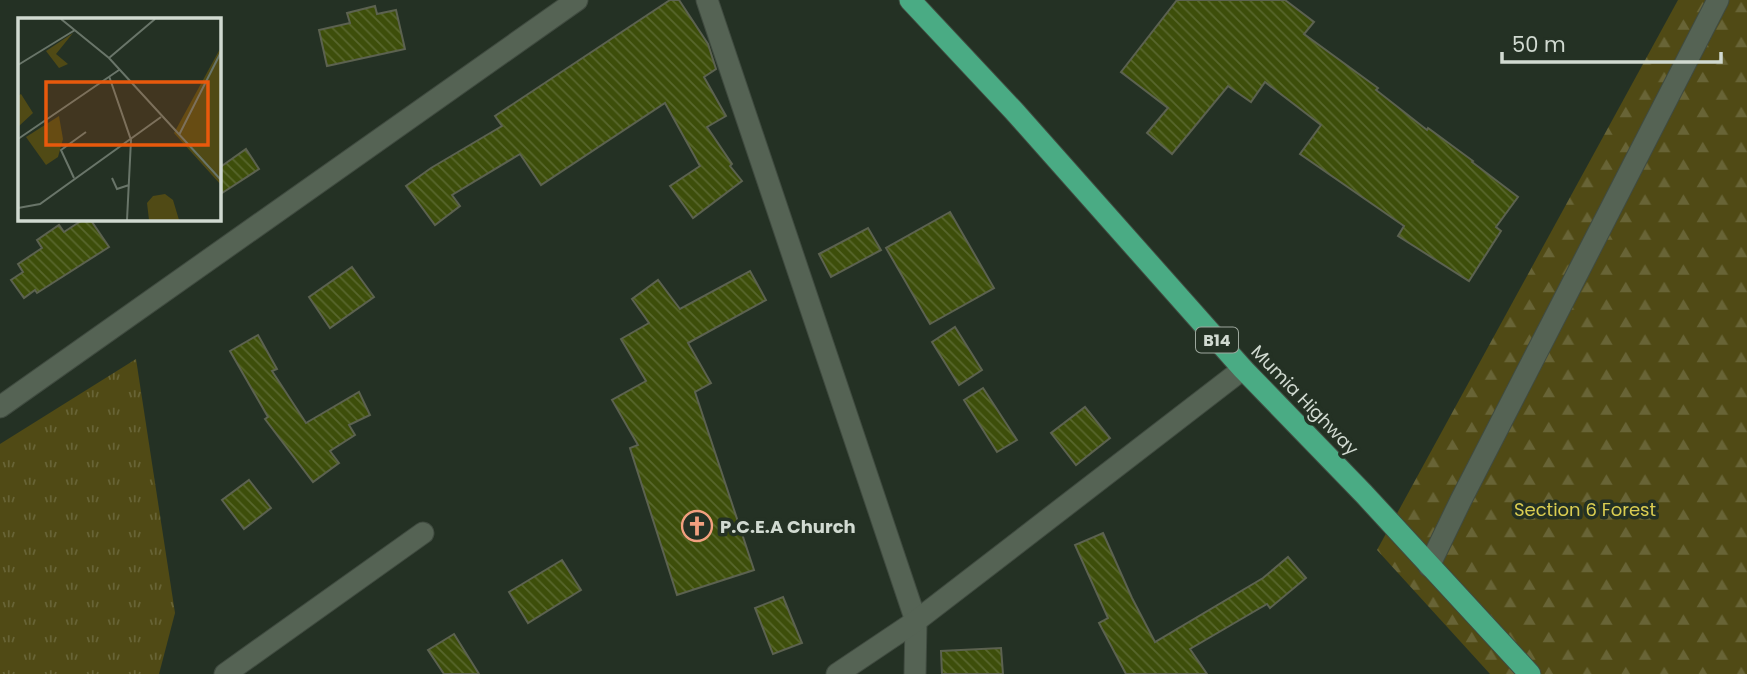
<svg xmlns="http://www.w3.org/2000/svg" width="1747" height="674" font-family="Poppins,sans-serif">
<defs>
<pattern id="grass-tufts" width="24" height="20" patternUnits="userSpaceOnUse" patternTransform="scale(1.75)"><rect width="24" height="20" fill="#504a15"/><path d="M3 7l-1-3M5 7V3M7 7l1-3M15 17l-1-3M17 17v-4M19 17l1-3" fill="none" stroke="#686436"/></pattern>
<pattern id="forest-firs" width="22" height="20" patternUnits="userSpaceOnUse" patternTransform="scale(1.75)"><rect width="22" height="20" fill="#504a15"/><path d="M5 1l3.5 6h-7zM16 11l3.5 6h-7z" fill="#686436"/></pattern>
<pattern id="building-back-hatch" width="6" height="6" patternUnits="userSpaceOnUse" patternTransform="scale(1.75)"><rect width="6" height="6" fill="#3d4e0a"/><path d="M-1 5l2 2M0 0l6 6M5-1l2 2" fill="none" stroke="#58672d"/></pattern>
</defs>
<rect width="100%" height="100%" fill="#243124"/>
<path fill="url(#grass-tufts)" d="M136 359 175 613 159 674H0V444Z"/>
<path fill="url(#forest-firs)" d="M1678 0H1747V674H1490L1377 550Z"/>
<g fill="url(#building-back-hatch)" stroke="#5c6250" stroke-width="2">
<path d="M670 0H679L708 44 716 69 704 77 726 116 707 127 732 164 730 166 742 181 693 218 670 186 700 166 665 103 541 185 520 154 452 195 460 206 435 225 406 186 431 168 502 126 495 116Z"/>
<path d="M1177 0H1285L1314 22 1304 34 1378 88 1376 90 1427 130 1428 128 1473 161 1472 162 1518 197 1496 227 1501 231 1469 281 1398 236 1404 226 1300 154 1321 125 1265 82 1251 102 1228 86 1172 154 1147 133 1168 108 1121 72Z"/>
<path d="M375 6 377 14 396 10 405 49 327 66 319 30 350 23 347 13Z"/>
<path d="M246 149 259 169 219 195V168Z"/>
<path d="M950 212 994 288 930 324 886 248Z"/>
<path d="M84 219H90L109 247 37 293 35 290 24 298 11 280 23 272 18 264 42 248 37 240 59 225 64 232Z"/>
<path d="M868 228 881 250 831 277 819 254Z"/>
<path d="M352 267 374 297 330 328 309 297Z"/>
<path d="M750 271 766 300 688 343 711 383 695 392 754 570 677 595 630 448 638 445 612 400 646 381 621 339 649 323 632 299 658 280 680 309Z"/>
<path d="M955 327 982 370 959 385 932 342Z"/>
<path d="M258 335 277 369 272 371 306 423 359 392 370 415 349 425 355 435 330 451 339 463 313 482 265 419 268 417 230 351Z"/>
<path d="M983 388 1017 440 997 452 964 400Z"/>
<path d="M1085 407 1110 438 1076 465 1051 433Z"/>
<path d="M249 480 271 508 244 529 222 500Z"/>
<path d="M1103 533 1132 598 1155 642 1263 578 1288 557 1306 578 1270 608 1267 604 1190 649 1207 674H1126L1099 623 1108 618 1075 545Z"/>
<path d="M562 560 581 590 528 623 509 592Z"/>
<path d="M783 597 802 643 773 654 755 608Z"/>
<path d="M454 634 479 674H444L428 650Z"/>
<path d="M1001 648 1003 674H942L941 651Z"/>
</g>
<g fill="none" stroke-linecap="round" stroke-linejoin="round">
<g stroke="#404b40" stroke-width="23">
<g id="minor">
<path d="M707 0 916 621 915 674"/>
<path d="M0 407 577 0"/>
<path d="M1429 566 1461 500 1718 0"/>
<path d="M225 674 423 533"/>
<path d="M837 674 916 621 1243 369"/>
</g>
</g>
<g stroke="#404b40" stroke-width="23">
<path id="highway" d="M910 0 1014 111 1243 369 1364 494 1530 674"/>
</g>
<use href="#minor" stroke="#556354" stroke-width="21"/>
<use href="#highway" stroke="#4aab84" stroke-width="21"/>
</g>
<defs>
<g id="church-ring" transform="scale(1.575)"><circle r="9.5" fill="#243124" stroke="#f2a07f" stroke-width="1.5"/><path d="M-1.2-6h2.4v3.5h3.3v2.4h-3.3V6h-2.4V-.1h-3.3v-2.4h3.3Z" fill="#f2a07f"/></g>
</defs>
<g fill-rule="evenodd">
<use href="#church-ring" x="697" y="526"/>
</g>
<g text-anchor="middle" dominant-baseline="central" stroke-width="7" stroke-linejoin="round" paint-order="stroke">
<rect fill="#243124" stroke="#9da79d" stroke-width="2" x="1196" y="327.5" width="42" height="25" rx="5"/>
<g font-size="16" font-weight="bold" fill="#d1dad1">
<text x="1217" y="340">B14</text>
</g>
<g font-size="18" fill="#d1dad1" stroke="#243124">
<text transform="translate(1305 400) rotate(46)">Mumia Highway</text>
</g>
<g font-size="18" fill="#dacd51" stroke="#243124">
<text x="1585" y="509">Section 6 Forest</text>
</g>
<g font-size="18" font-weight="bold" fill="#d1dad1" stroke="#243124" text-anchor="start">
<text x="720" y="526">P.C.E.A Church</text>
</g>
</g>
<g transform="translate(18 18)">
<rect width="203" height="203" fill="#243124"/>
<path d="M41 98 45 121 40 139 28 147 8 119Z" fill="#504a15"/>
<path d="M55 15 38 36 50 46 41 50 28 33ZM203 29V167L156 115Z" fill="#504a15"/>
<path d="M3 76 15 95 1 108 0 78ZM147 176 155 182 161 202H131L129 185 135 178Z" fill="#504a15"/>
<path fill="none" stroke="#697569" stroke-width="2" d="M43 1 91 40 203 162M91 40 137 1M0 47 57 12M91 58 113 122 109 202M161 117 203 34M0 121 101 52M56 160 43 132 68 114M94 160 99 171 111 167M0 190 22 186 143 99"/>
<path fill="#e8590c" fill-opacity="0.15" stroke="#e8590c" stroke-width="3.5" d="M28 64H190V127H28Z"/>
<rect width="203" height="203" fill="none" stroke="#d1dad1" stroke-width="3.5"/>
</g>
<path d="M1502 52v10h219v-10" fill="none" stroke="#d1dad1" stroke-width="3.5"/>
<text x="1512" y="52" font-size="21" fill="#d1dad1" stroke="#243124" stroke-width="5" paint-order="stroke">50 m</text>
</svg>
